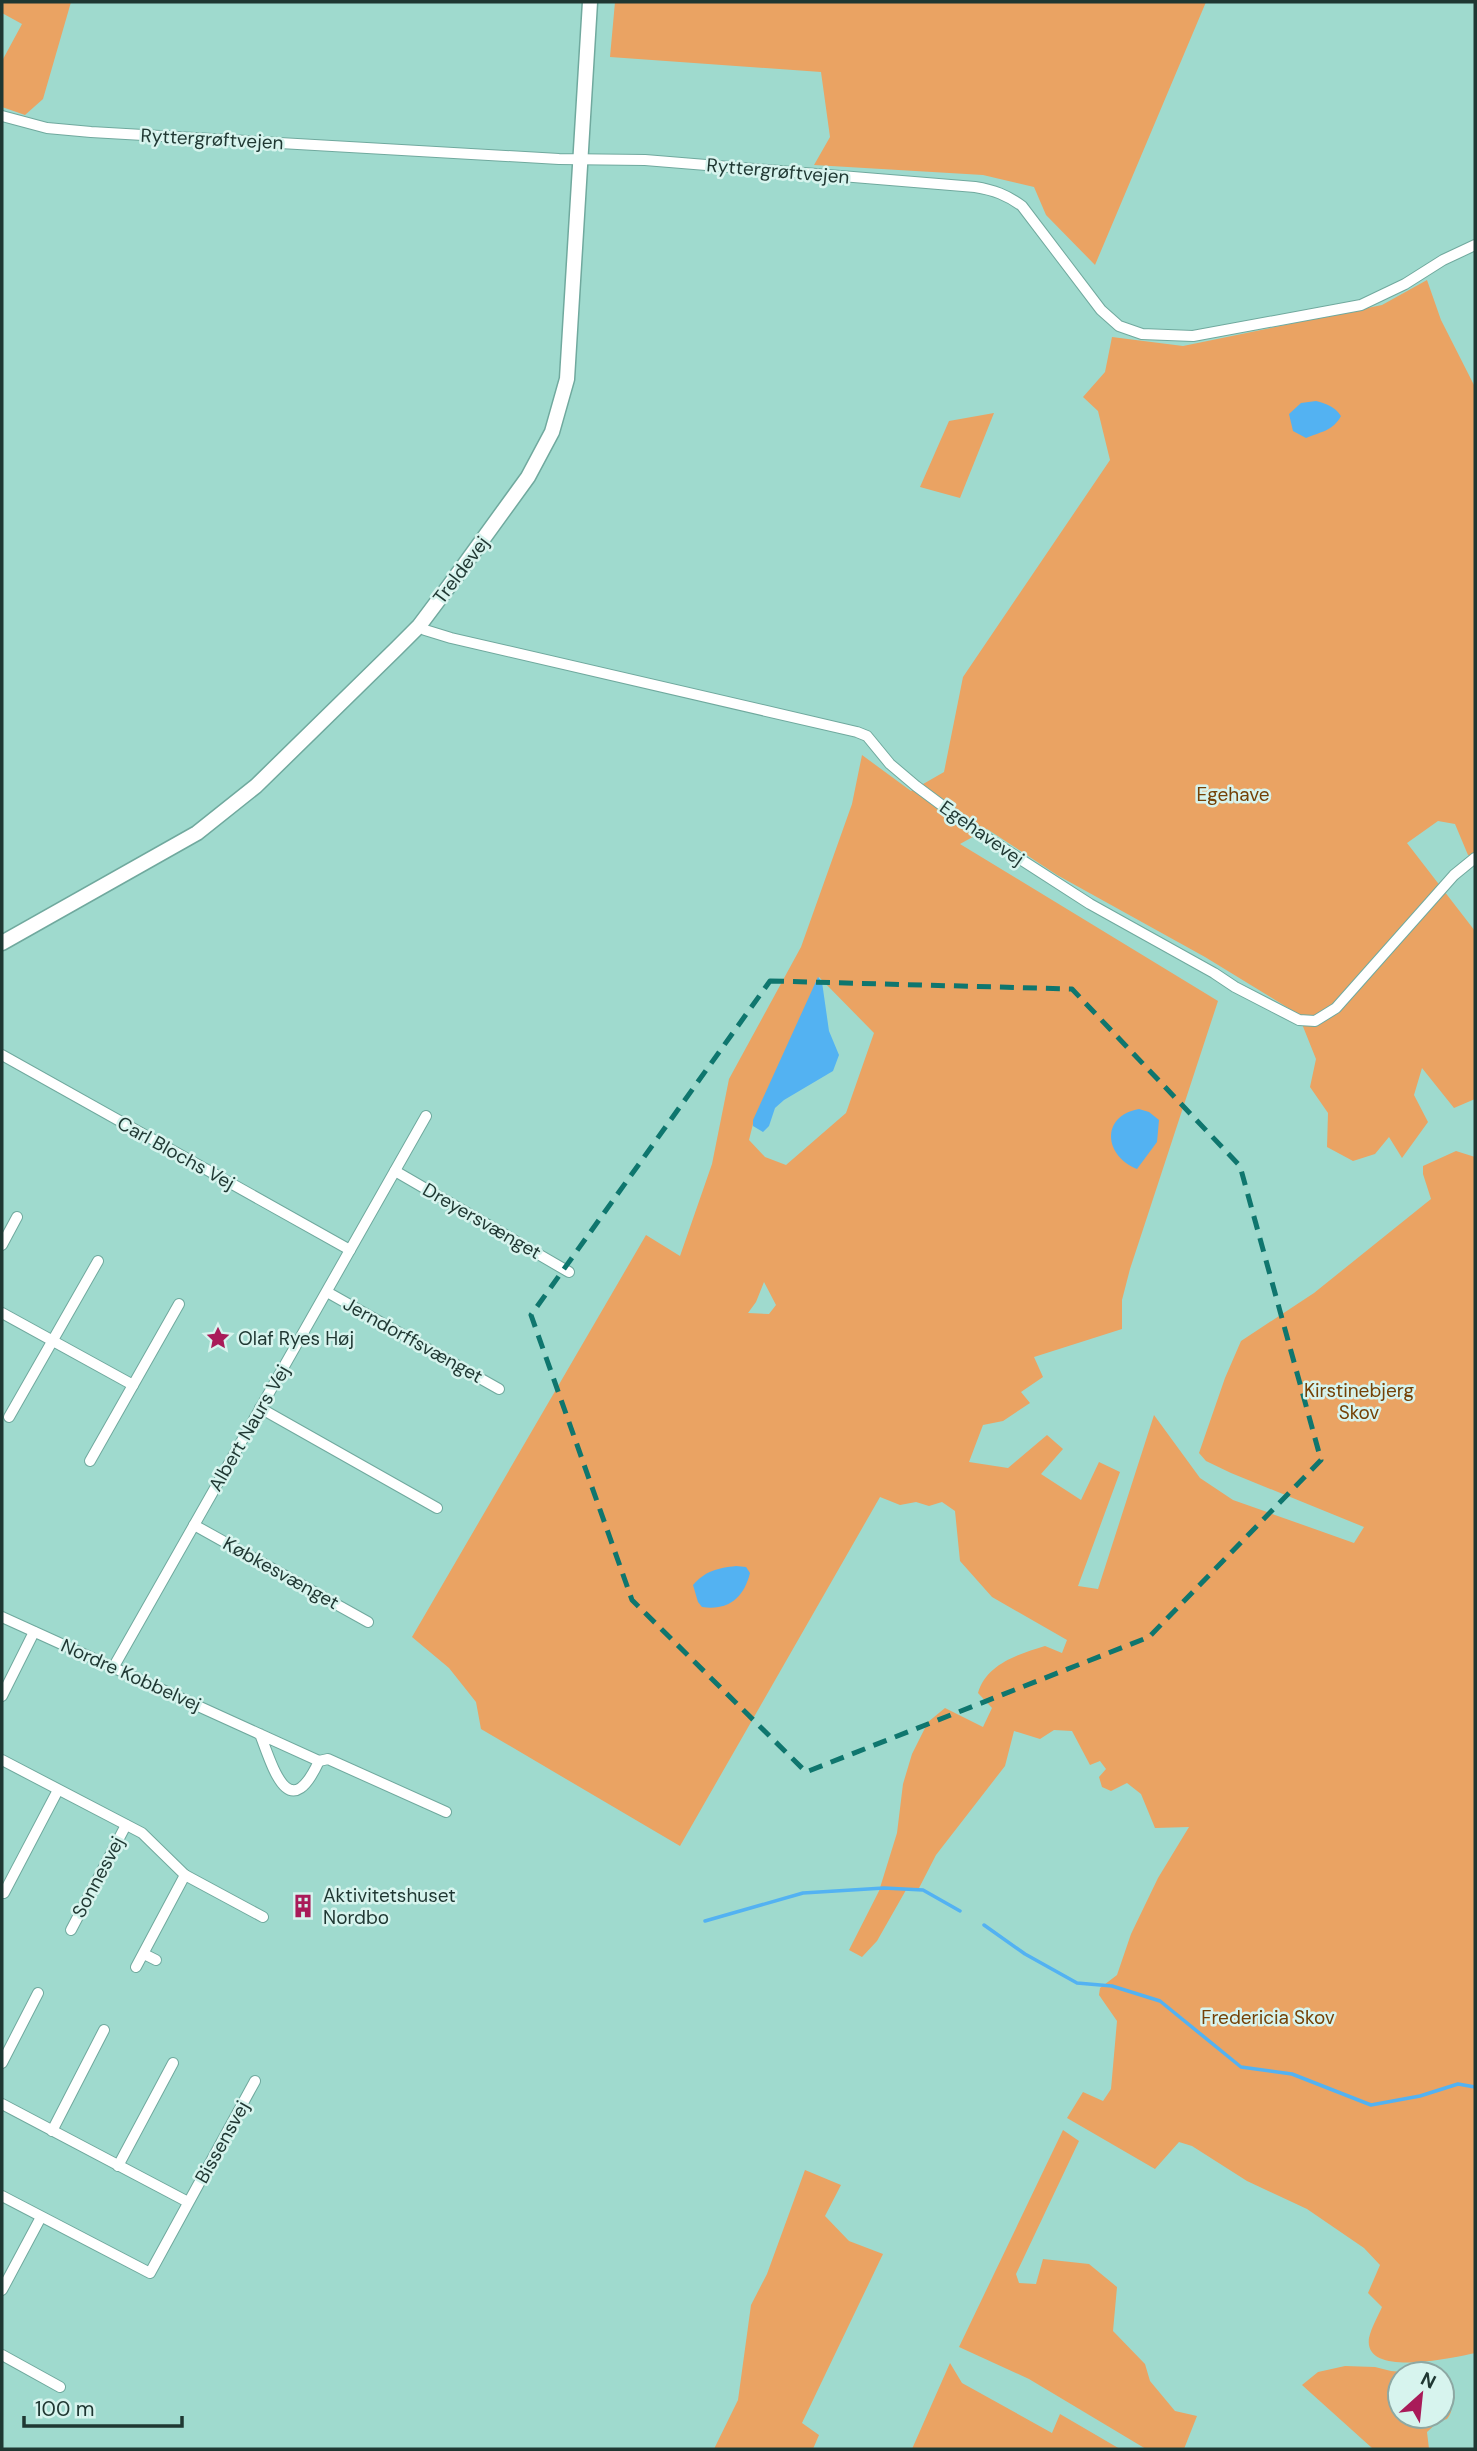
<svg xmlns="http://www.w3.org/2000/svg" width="1477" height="2451" font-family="'DM Sans',sans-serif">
<rect width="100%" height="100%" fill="#9fdace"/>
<g fill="#eaa363" fill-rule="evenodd">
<path d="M2 2H71L43 99 25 115 2 107V61L22 24 2 13Z"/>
<path d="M615 2H1206L1095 265 1046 215 1034 187 983 175 814 165 830 137 821 72 610 57Z"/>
<path d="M1427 280 1441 320 1475 387V858L1468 855 1455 824 1438 821 1407 843 1475 931V1099L1454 1108 1422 1068 1414 1095 1428 1122 1402 1158 1389 1137 1375 1154 1353 1161 1327 1147 1328 1113 1310 1087 1316 1059 1298 1014 1205 957 1057 875 987 829 960 844 1218 1001 1130 1269 1122 1300V1329L1034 1357 1043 1377 1021 1392 1030 1403 1003 1421 983 1425 969 1462 1008 1468 1047 1435 1063 1449 1041 1474 1081 1500 1099 1462 1120 1472 1078 1586 1098 1589 1154 1415 1200 1478 1233 1500 1354 1543 1364 1527 1231 1473 1206 1461 1199 1453 1225 1378 1241 1341 1314 1293 1431 1199 1423 1174V1166L1456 1151 1475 1157V2353C1456 2357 1363 2379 1369 2338 1371 2328 1378 2316 1382 2307L1368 2293 1380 2265 1364 2248 1307 2209 1247 2181 1192 2146 1179 2142 1155 2169 1067 2118 1083 2092 1103 2101 1111 2089 1117 2021 1099 1995 1100 1988 1117 1975 1131 1934 1158 1878 1189 1827 1155 1828 1141 1794 1127 1783 1111 1791 1102 1787 1099 1777 1106 1769 1100 1761 1090 1765 1072 1731 1054 1730 1040 1739 1014 1731 1005 1766 936 1855 918 1890H906L877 1941 862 1957 849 1950 879 1891 897 1833 903 1784 912 1754 928 1722 945 1708 983 1727 992 1708 978 1693C986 1664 1019 1654 1045 1646L1062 1653 1067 1640 992 1597 960 1561 955 1511 942 1502 929 1506 916 1502 900 1505 880 1497 680 1846 481 1729 476 1702 449 1668 412 1637 646 1235 680 1256 712 1164 729 1079 801 947 852 804 862 755 911 791 944 772 963 677 1110 460 1098 411 1083 397 1105 372 1112 337 1183 346 1382 305ZM819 977 874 1033 846 1113 786 1165 765 1157 749 1140 754 1120ZM764 1282 776 1305 769 1314 748 1313 756 1302Z"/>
<path d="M994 413 960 498 920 487 949 421Z"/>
<path d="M1063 2130 1079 2141 1016 2274 1019 2283 1036 2284 1043 2259 1089 2264 1117 2287 1113 2331 1145 2364 1150 2381 1175 2411 1197 2416 1184 2449H1146L1029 2379 959 2347Z"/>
<path d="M805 2170 841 2185 825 2216 849 2241 883 2254 802 2423 819 2435 813 2449H714L738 2400 751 2305 767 2274Z"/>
<path d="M950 2363 962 2383 1052 2433 1060 2414 1120 2449H912Z"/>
<path d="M1345 2366 1375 2367 1391 2371 1428 2374H1400V2416H1442V2390C1450 2400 1456 2408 1447 2419L1438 2422 1427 2432 1429 2449 1372 2448 1302 2385 1318 2372Z"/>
</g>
<g fill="#53b2f2">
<path d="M1316 401C1327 404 1334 406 1341 416 1333 431 1320 432 1306 438L1293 431 1289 414 1301 403Z"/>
<path d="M818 977 822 982 829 1031 839 1055 833 1071 784 1100 775 1108 769 1126 763 1132 753 1126V1120Z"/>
<path d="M1139 1109 1149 1112 1159 1120 1157 1142 1137 1169C1104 1156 1100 1116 1139 1109Z"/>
<path d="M736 1566 746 1567 750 1573C744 1597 729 1611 702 1607L698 1602 693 1585C705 1571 718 1568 736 1566Z"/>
</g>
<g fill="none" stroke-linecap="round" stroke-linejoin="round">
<g stroke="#53b2f2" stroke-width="3.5">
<path d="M705 1921 803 1893 884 1888 923 1890 960 1911"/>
<path d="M984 1925 1025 1954 1077 1983 1112 1986 1160 2001 1241 2067 1292 2074 1371 2105 1420 2096 1458 2084 1475 2087"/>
</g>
<g stroke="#70a99e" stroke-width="12">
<g id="street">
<path d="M2 116 47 128 91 132 559 159 645 160 975 187C994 190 1007 195 1022 206L1101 310 1119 326 1142 334 1193 336 1361 305 1405 284 1443 260 1475 245"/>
<path d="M419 626 425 630 451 638 857 732 867 736 890 764 916 786 975 830 1090 904 1214 973 1235 987 1299 1020 1315 1021 1336 1008 1454 875 1475 858"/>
<path d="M2 1055 350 1250"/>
<path d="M395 1171 569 1272"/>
<path d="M2 1245 17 1217"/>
<path d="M327 1292 499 1389"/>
<path d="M2 1313 133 1385"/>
<path d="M260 1408 437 1508"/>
<path d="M9 1417 98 1261"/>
<path d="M90 1461 179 1304"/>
<path d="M194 1525 368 1622"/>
<path d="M2 1617 319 1761C289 1826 273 1768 260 1734"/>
<path d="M113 1668 426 1116"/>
<path d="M2 1696 34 1632"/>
<path d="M2 1760 142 1833 185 1875 136 1967"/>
<path d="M319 1761 328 1759 446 1812"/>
<path d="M185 1875 263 1917"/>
<path d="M4 1893 58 1790"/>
<path d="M71 1930 126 1825"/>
<path d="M144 1954 156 1960"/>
<path d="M2 2063 38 1993"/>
<path d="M2 2104 188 2202"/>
<path d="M52 2131 104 2030"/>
<path d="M118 2166 173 2063"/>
<path d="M2 2196 150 2273 255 2081"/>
<path d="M2 2290 41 2217"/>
<path d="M2 2355 60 2387"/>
</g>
</g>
<g stroke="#70a99e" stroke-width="17">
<path id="secondary" d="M2 943 197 833 256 786 397 648 419 626 449 586 528 477 552 432 567 379 590 2"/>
</g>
<use href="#street" stroke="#fff" stroke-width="10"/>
<use href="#secondary" stroke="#fff" stroke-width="14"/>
</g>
<path fill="none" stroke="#0f766e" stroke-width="5" stroke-dasharray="14 9" stroke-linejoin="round" d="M770 981 1072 989 1240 1166 1321 1460 1149 1637 806 1772 632 1600 531 1315Z"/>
<defs>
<g id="sight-bare" transform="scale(1.89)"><path d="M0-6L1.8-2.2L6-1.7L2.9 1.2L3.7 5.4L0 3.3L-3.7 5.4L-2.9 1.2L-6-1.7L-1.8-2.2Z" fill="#a91b59" stroke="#d7f4ee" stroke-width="2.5" paint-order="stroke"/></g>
<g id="building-bare" transform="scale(1.89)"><path d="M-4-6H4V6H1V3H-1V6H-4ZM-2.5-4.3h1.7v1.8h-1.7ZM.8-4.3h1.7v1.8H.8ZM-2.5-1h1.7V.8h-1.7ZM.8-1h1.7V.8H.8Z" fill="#a91b59" stroke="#d7f4ee" stroke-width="2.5" paint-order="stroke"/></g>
</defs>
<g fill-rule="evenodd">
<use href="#sight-bare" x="218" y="1338"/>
<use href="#building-bare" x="303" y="1906"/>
</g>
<g text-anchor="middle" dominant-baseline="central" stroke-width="5" stroke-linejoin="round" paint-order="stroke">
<g font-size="19" fill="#1f3732" stroke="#d7f4ee">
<text transform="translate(212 139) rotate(3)">Ryttergrøftvejen</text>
<text transform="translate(778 171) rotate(5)">Ryttergrøftvejen</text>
<text transform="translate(461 570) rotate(-53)">Treldevej</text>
<text transform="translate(982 833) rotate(35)">Egehavevej</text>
<text transform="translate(176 1153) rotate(29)">Carl Blochs Vej</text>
<text transform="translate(482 1221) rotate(30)">Dreyersvænget</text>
<text transform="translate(413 1340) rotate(29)">Jerndorffsvænget</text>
<text transform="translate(249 1428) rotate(-60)">Albert Naurs Vej</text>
<text transform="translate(281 1573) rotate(29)">Købkesvænget</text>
<text transform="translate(131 1675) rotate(24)">Nordre Kobbelvej</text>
<text transform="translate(98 1877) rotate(-62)">Sonnesvej</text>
<text transform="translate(222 2142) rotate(-61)">Bissensvej</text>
</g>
<g font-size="19" fill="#744106" stroke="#d7f4ee">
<text x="1233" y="794">Egehave</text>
<text x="1359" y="1390">Kirstinebjerg<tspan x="1359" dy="22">Skov</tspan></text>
<text x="1268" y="2017">Fredericia Skov</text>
</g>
<g font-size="19" fill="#1f3732" stroke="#d7f4ee" text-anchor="start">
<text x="238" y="1338">Olaf Ryes Høj</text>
<text x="323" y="1895">Aktivitetshuset<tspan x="323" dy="22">Nordbo</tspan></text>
</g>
</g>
<rect width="1477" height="2451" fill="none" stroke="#1f3732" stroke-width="7"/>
<g transform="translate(1421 2395) rotate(27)"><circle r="33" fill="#d7f4ee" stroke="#8da8a3" stroke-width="2"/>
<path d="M0-5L12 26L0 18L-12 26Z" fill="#a91b59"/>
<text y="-10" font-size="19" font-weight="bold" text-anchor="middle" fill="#1f3732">N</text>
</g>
<path d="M24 2416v10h158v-10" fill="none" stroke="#1f3732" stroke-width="3.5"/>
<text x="35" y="2416" font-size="21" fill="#1f3732" stroke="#d7f4ee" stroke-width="5" paint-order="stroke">100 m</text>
</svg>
